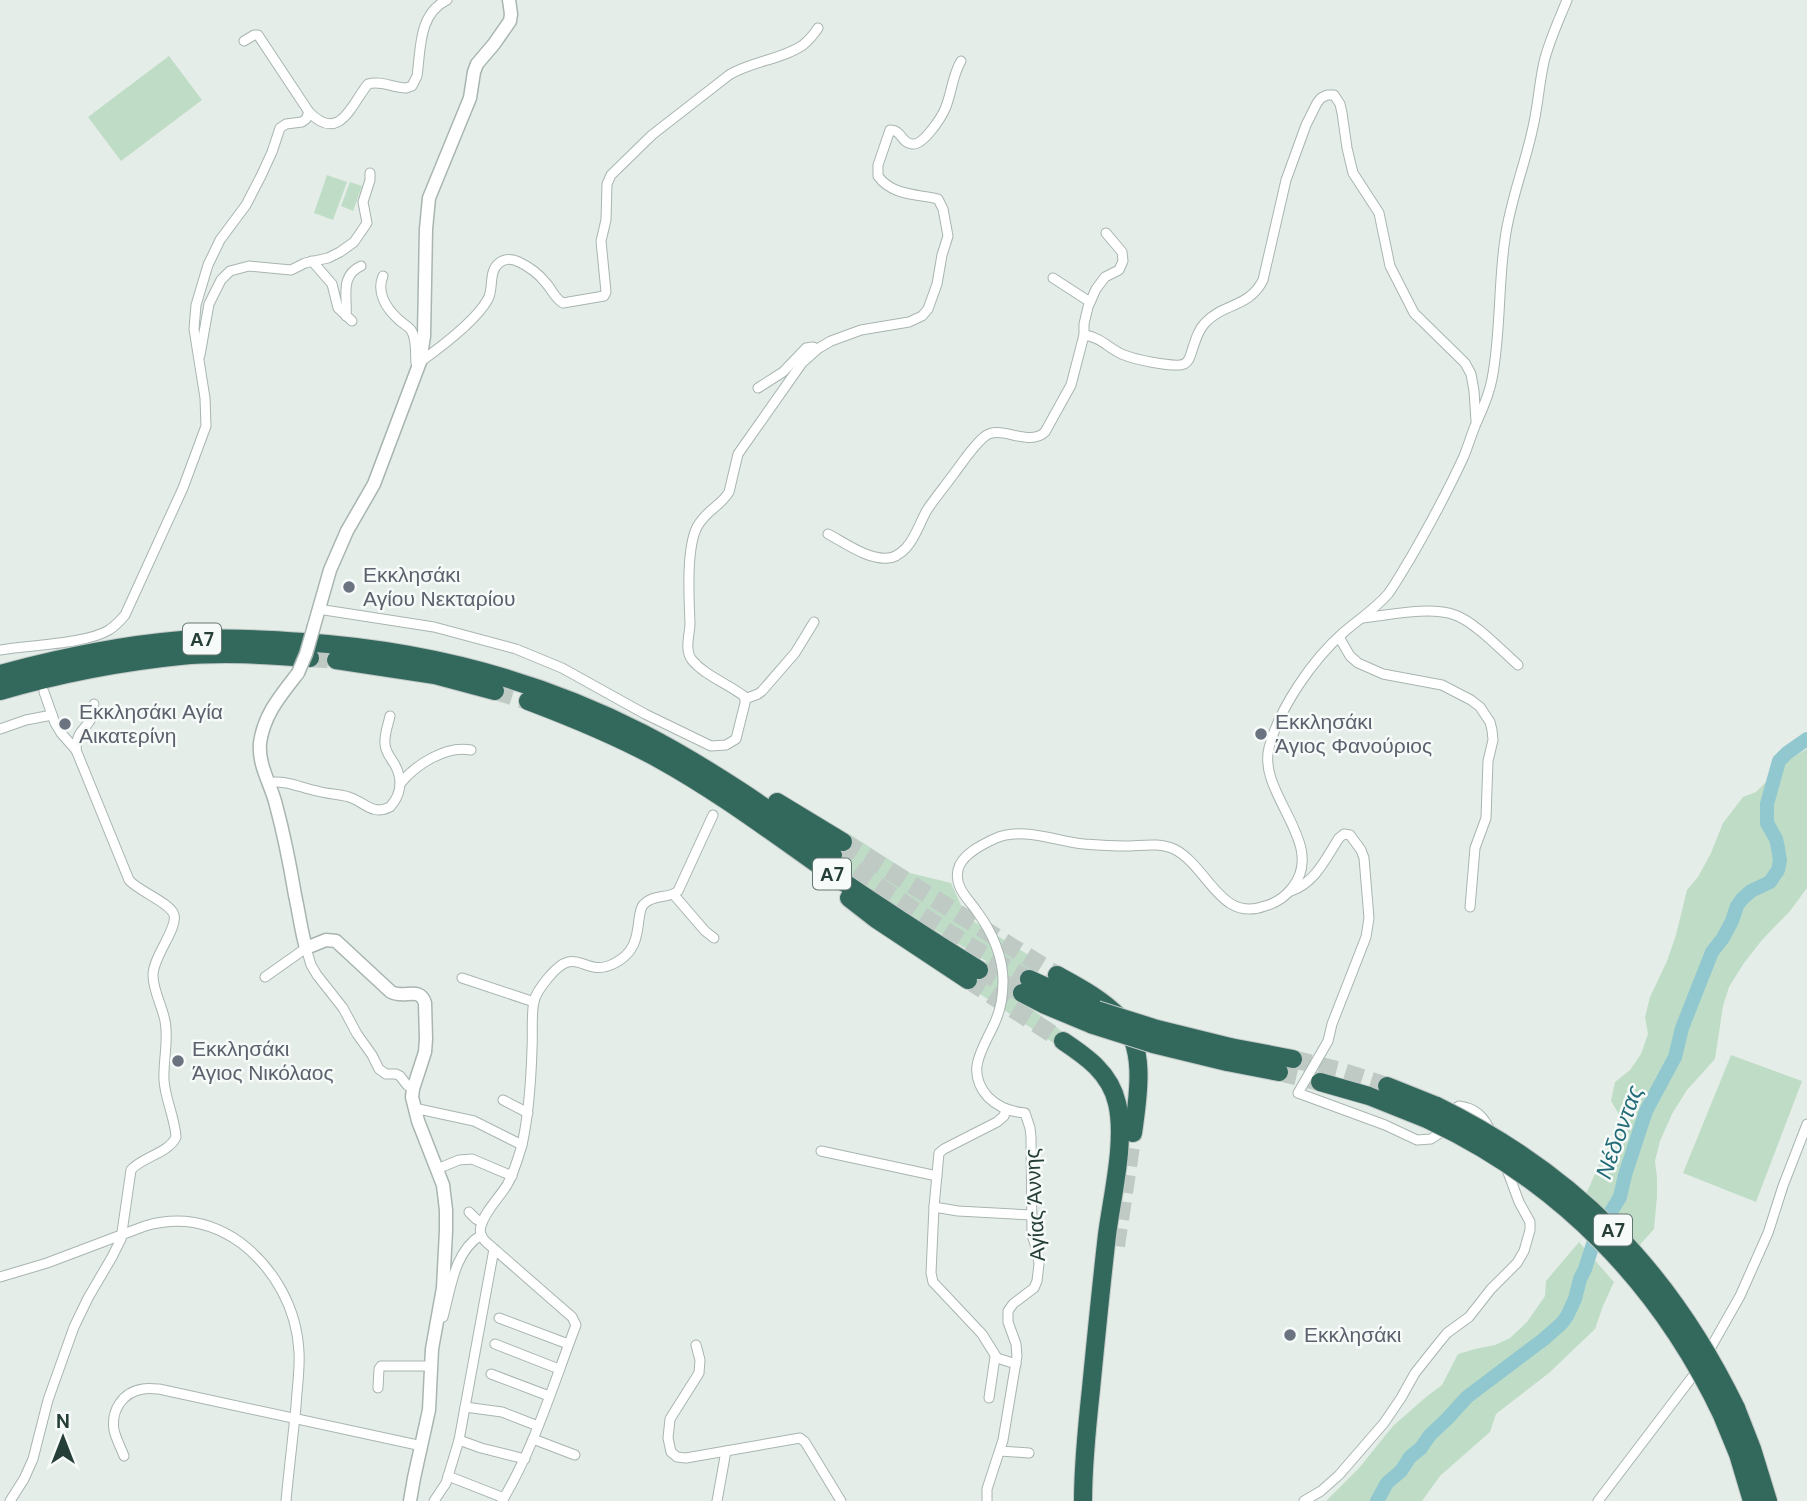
<svg xmlns="http://www.w3.org/2000/svg" width="1807" height="1501" font-family="'DM Sans',sans-serif">
<rect width="100%" height="100%" fill="#e5ede9"/>
<g fill="#bfddc6">
<path d="M169 56 202 100 121 161 88 117Z"/>
<path d="M327 175 347 182 333 220 314 213Z"/>
<path d="M350 182 362 186 353 211 341 206Z"/>
<path d="M1807 749V888L1790 911 1762 940 1744 963 1729 987 1723 1006 1715 1059 1687 1090 1672 1114 1660 1141 1655 1161 1657 1177V1197L1654 1229 1638 1247 1586 1194 1603 1156 1623 1121 1611 1101 1615 1082 1630 1070 1641 1054 1648 1034 1645 1017 1650 997 1667 961 1676 935 1687 890 1698 877 1711 853 1723 823 1743 797 1756 792 1789 759Z"/>
<path d="M848 833 910 873 951 883 961 905 970 919 1037 960 1018 999 1063 1032 1055 1044 968 986 986 961 828 864Z"/>
<path d="M1731 1055 1802 1081 1756 1202 1683 1173Z"/>
<path d="M1579 1242 1614 1282 1603 1306 1595 1329 1549 1373 1496 1414 1490 1432 1440 1476 1422 1501H1326L1359 1468 1393 1426 1426 1397 1442 1385 1458 1354 1475 1349 1495 1345 1510 1338 1527 1322 1545 1296 1546 1281Z"/>
</g>
<g fill="none" stroke-linecap="round" stroke-linejoin="round">
<path stroke="#91c7cf" stroke-width="14" d="M1377 1501 1387 1483 1401 1471 1410 1457 1421 1448 1430 1435 1447 1419 1467 1397 1544 1339 1562 1323 1567 1316 1575 1299 1580 1279 1585 1269 1595 1238 1620 1197 1625 1175 1646 1111 1675 1057 1682 1028 1712 952 1723 938 1732 921 1737 906 1742 899 1751 891 1770 882 1778 870 1780 861 1778 848 1776 839 1767 823V804L1779 761 1787 753 1807 739"/>
<g stroke="#bfcac5" stroke-width="18" stroke-dasharray="18 9" stroke-linecap="butt">
<path d="M310 658 336 660"/>
<path d="M495 691 528 701"/>
<path d="M843 842 1057 975"/>
<path d="M833 855C897 898 960 944 1029 979"/>
<path d="M979 970 1022 993"/>
<path d="M968 980 1063 1041"/>
<path d="M1293 1059 1337 1070 1387 1086"/>
<path d="M1279 1072 1320 1082"/>
<path d="M1116 1246 1133 1133"/>
</g>
<g stroke="#a8b5b0" stroke-width="11">
<g id="minor">
<path d="M244 41 254 35H258L309 112C340 144 352 103 368 84 381 80 393 88 406 88L412 86 417 76C421 49 418 14 447 0"/>
<path d="M312 261 332 284 338 308 352 321"/>
<path d="M383 276C376 292 386 308 398 319 402 323 408 326 411 330 417 339 415 353 416 363"/>
<path d="M1053 278 1090 302"/>
<path d="M346 316C348 298 339 276 361 266"/>
<path d="M1084 335C1101 337 1109 349 1124 355 1137 360 1167 366 1180 365 1186 364 1186 363 1189 359 1194 347 1196 332 1205 323 1223 303 1249 308 1263 280L1286 180 1306 125 1317 103 1321 98 1327 95H1334L1340 104 1342 113 1347 148 1353 173 1379 213 1390 266 1414 313 1465 363 1471 374 1474 391 1476 421"/>
<path d="M200 355 209 304 221 280 230 271 249 266 291 270 305 263 328 258 340 252 354 242 367 223 363 202 370 180V173"/>
<path d="M420 362C441 347 476 321 488 299 494 288 488 272 499 263 505 258 513 259 519 262 528 266 539 274 545 282 552 289 554 298 563 303L604 296 606 292 601 241 606 220 607 184 611 175 652 135 729 75C751 61 781 60 803 45 809 40 814 34 818 28"/>
<path d="M758 388 783 372 806 348 813 347 817 349"/>
<path d="M828 534C845 543 868 560 888 558 895 558 901 553 906 548 916 537 920 522 927 510 935 498 945 486 953 475 963 462 972 447 984 437 1000 423 1028 448 1045 432L1071 385 1084 335V324L1088 307 1096 289 1105 277 1119 270 1123 261 1122 252 1106 233"/>
<path d="M318 609 434 627 516 649 562 668 645 714 711 746 726 745 736 739 745 703V697C729 684 705 676 692 660 684 650 690 634 690 623 689 598 686 549 697 527 707 509 720 507 729 492L738 454 802 363 819 348 831 341 861 330 909 322 922 316 928 309 937 284 942 255 948 236 943 209 938 199C918 194 892 196 878 176V165L890 130C902 130 901 143 912 144 923 146 941 118 945 109 952 93 952 76 961 61"/>
<path d="M1363 618C1390 615 1429 606 1455 615 1475 622 1502 651 1518 665"/>
<path d="M1339 637 1350 656 1358 663 1383 674 1442 685 1471 700 1480 707 1490 722 1492 730 1493 740 1488 761 1486 818 1475 848 1470 907"/>
<path d="M0 650C29 645 86 644 109 630 115 626 120 621 125 615L183 488 206 426 205 398 194 329 196 305 208 265 220 240 246 205 261 176 272 152 280 128 286 124 302 122 306 119 309 112"/>
<path d="M745 699 758 694 762 691 795 653 814 622"/>
<path d="M0 729 26 720 52 715"/>
<path d="M76 750C77 729 85 731 92 717 93 713 93 708 94 704"/>
<path d="M268 783C284 779 301 788 317 791 327 794 339 794 349 797 365 802 372 816 390 807 401 795 403 780 395 765 391 758 385 752 385 744 384 735 388 725 390 716"/>
<path d="M400 784C415 765 446 745 471 750"/>
<path d="M1291 891C1315 883 1326 858 1339 838L1344 834 1350 835 1361 850 1364 858 1369 918 1366 937 1332 1024 1328 1041 1298 1093 1385 1125 1417 1140 1431 1139 1440 1133 1444 1126"/>
<path d="M674 895 705 931 714 938"/>
<path d="M265 977 306 948 311 965 317 975 343 1008 357 1034 372 1055 379 1069 386 1074H396L400 1076 407 1085 413 1089"/>
<path d="M462 978 534 1002"/>
<path d="M503 1100 528 1113"/>
<path d="M414 1108 474 1121 522 1145"/>
<path d="M1006 1109 1004 1116 997 1122 944 1149 939 1153 934 1207 931 1273 933 1282 982 1334 997 1358 1016 1364"/>
<path d="M1451 1114 1454 1109 1459 1106C1476 1108 1484 1117 1491 1132"/>
<path d="M821 1151 937 1176"/>
<path d="M437 1169 459 1160 472 1159 512 1176"/>
<path d="M934 1207 958 1211 1032 1215"/>
<path d="M469 1212 476 1219 482 1222"/>
<path d="M0 1277 47 1263 145 1226C179 1216 212 1222 241 1243 275 1269 297 1309 299 1352 300 1370 297 1388 296 1406 293 1437 289 1469 286 1501"/>
<path d="M443 1317C451 1288 454 1252 481 1235"/>
<path d="M499 1318 568 1344"/>
<path d="M495 1344 559 1369"/>
<path d="M696 1345 700 1360 699 1373 670 1419 668 1438 671 1452 677 1457 686 1458 800 1438 805 1442 841 1501"/>
<path d="M1706 1356 1740 1296 1768 1233 1783 1186 1807 1124"/>
<path d="M491 1374 549 1396"/>
<path d="M378 1388 379 1369 381 1366H431"/>
<path d="M989 1398 995 1357"/>
<path d="M465 1407 502 1412 538 1426"/>
<path d="M533 1439 575 1455"/>
<path d="M459 1440 481 1448 525 1459"/>
<path d="M1000 1451 1029 1453"/>
<path d="M124 1456C121 1448 116 1439 114 1430 111 1411 122 1392 143 1389 148 1388 154 1389 159 1389L422 1446"/>
<path d="M448 1476 504 1498"/>
<path d="M10 1501 24 1479 33 1459 48 1400 74 1327 88 1298 112 1257 121 1239 131 1170C143 1156 168 1154 176 1137 175 1118 165 1099 164 1080 163 1060 169 1040 165 1021 162 1005 153 991 153 975 153 957 178 928 174 915 171 903 138 891 129 880L76 750 61 733 55 723 44 692"/>
<path d="M434 1501 446 1483 459 1440 494 1249"/>
<path d="M502 1501C535 1446 553 1385 576 1325L572 1317 485 1241C481 1236 479 1232 481 1226 485 1211 499 1198 507 1185 514 1173 518 1158 522 1145 529 1113 531 1082 532 1049 533 1034 531 1015 534 1001 536 993 543 984 548 978 578 941 583 980 615 963 634 953 637 939 639 919 640 914 640 908 644 904 653 894 669 899 678 891L713 815"/>
<path d="M717 1501 726 1451"/>
<path d="M987 1501V1489L1003 1440 1017 1356 1016 1344 1008 1322V1311L1013 1304 1034 1288 1037 1281 1039 1264 1037 1250 1032 1235 1031 1137 1030 1128 1025 1113C1012 1112 998 1107 988 1097 964 1070 984 1048 995 1022 1001 1009 1003 995 1003 981 1003 957 992 932 978 913 969 899 954 888 958 870 961 855 981 845 994 839 1022 826 1055 841 1084 844 1097 845 1111 846 1125 846 1141 846 1159 842 1174 849 1208 866 1220 923 1265 906 1276 903 1285 897 1292 888 1328 844 1257 794 1269 748 1279 708 1313 659 1344 632 1359 619 1375 609 1388 594 1396 583 1403 570 1410 559 1429 526 1448 491 1464 456 1468 446 1471 436 1475 426 1482 410 1489 396 1492 379 1501 333 1498 285 1505 239 1510 201 1525 165 1533 127 1538 106 1539 84 1544 62 1549 41 1559 20 1567 0"/>
<path d="M1304 1501 1321 1491 1339 1475 1384 1423 1401 1398 1415 1373 1438 1344 1447 1333 1469 1317 1491 1289 1517 1263 1524 1251 1530 1230V1222L1519 1202 1506 1167"/>
<path d="M1598 1501 1699 1368"/>
</g>
</g>
<g stroke="#a8b5b0" stroke-width="15">
<g id="tertiary">
<path d="M314 626 330 570 347 531 374 484 420 362 424 336 426 229 429 198 470 98 474 72 477 64 494 44 510 21 511 14 509 0"/>
<path d="M298 673C281 695 264 714 260 743 258 766 271 784 276 805 284 835 290 865 295 895 299 913 301 930 306 948L326 940 336 941 391 992C404 999 420 986 425 1003L426 1039 425 1052 413 1089 412 1097 418 1121 443 1185 446 1210V1231L443 1288 432 1349 429 1410 414 1478 410 1501"/>
</g>
</g>
<g stroke="#c2c9c7" stroke-width="20">
<g id="motorway">
<path d="M336 660 435 675 495 691"/>
<path d="M0 674C59 658 121 645 182 640 222 637 263 639 303 642 421 650 537 679 642 733 710 768 771 811 833 855"/>
<path d="M0 691C59 674 120 662 180 656 223 652 267 655 310 658"/>
<path d="M528 701C573 718 617 736 659 759 717 791 769 830 823 868 874 903 926 937 979 970"/>
<path d="M777 802 843 842"/>
<path d="M849 898 876 919 968 980"/>
<path d="M1057 975C1079 987 1102 999 1120 1018 1147 1047 1138 1097 1133 1133"/>
<path d="M1029 979 1097 1010"/>
<path d="M1022 993 1045 1005 1093 1025"/>
<path d="M1063 1041C1087 1057 1110 1073 1117 1103 1126 1141 1112 1196 1107 1235 1101 1287 1096 1338 1091 1389 1087 1426 1083 1464 1083 1501"/>
<path d="M1230 1047 1293 1059"/>
<path d="M1227 1062 1279 1072"/>
<path d="M1320 1082 1369 1096 1429 1120"/>
<path d="M1387 1086 1437 1106"/>
<path d="M1736 1408 1752 1449 1768 1501"/>
<path d="M1722 1415 1738 1454 1752 1501"/>
</g>
</g>
<use href="#minor" stroke="#fff" stroke-width="9"/>
<use href="#tertiary" stroke="#fff" stroke-width="12"/>
<use href="#motorway" stroke="#32695c" stroke-width="18"/>
<g stroke="#a8b5b0" stroke-width="15" stroke-linecap="butt">
<path id="tertiary-bridge" d="M298 673 306 654 314 626"/>
</g>
<g stroke="#c2c9c7" stroke-width="20" stroke-linecap="butt">
<g id="motorway-bridge">
<path d="M1097 1010 1157 1029 1230 1047"/>
<path d="M1093 1025 1153 1044 1227 1062"/>
<path d="M1437 1106C1575 1174 1669 1270 1736 1408"/>
<path d="M1429 1120C1561 1182 1660 1284 1722 1415"/>
</g>
</g>
<use href="#tertiary-bridge" stroke="#fff" stroke-width="12"/>
<use href="#motorway-bridge" stroke="#32695c" stroke-width="18"/>
</g>
<g fill="#6b7280" stroke="#f6faf8" stroke-width="2.5">
<circle cx="349" cy="587" r="7"/>
<circle cx="65" cy="724" r="7"/>
<circle cx="1261" cy="734" r="7"/>
<circle cx="178" cy="1061" r="7"/>
<circle cx="1290" cy="1335" r="7"/>
</g>
<g text-anchor="middle" dominant-baseline="central" stroke-width="5" stroke-linejoin="round" paint-order="stroke">
<g fill="#f6faf8" stroke="#647671" stroke-width="2">
<rect x="183" y="623.5" width="38" height="31" rx="5"/>
<rect x="813" y="858.5" width="38" height="31" rx="5"/>
<rect x="1594" y="1214.5" width="38" height="31" rx="5"/>
</g>
<g font-size="19" font-weight="bold" fill="#253e37">
<text x="202" y="639">Α7</text>
<text x="832" y="874">Α7</text>
<text x="1613" y="1230">Α7</text>
</g>
<g font-size="21" fill="#5b616d" stroke="#f6faf8" text-anchor="start">
<text x="363" y="575">Εκκλησάκι<tspan x="363" dy="24">Αγίου Νεκταρίου</tspan></text>
<text x="79" y="712">Εκκλησάκι Αγία<tspan x="79" dy="24">Αικατερίνη</tspan></text>
<text x="1275" y="722">Εκκλησάκι<tspan x="1275" dy="24">Άγιος Φανούριος</tspan></text>
<text x="192" y="1049">Εκκλησάκι<tspan x="192" dy="24">Άγιος Νικόλαος</tspan></text>
<text x="1304" y="1335">Εκκλησάκι</text>
</g>
<g font-size="21" fill="#253e37" stroke="#f6faf8">
<text transform="translate(1035 1205) rotate(-93)">Αγίας Άννης</text>
</g>
<g font-size="23" font-style="italic" fill="#226c78" stroke="#f6faf8">
<text transform="translate(1619 1132) rotate(-70)">Νέδoντας</text>
</g>
</g>
<g transform="translate(63 1438)" stroke="#f6faf8" stroke-width="5" paint-order="stroke">
<path d="M0-5L12 26L0 18L-12 26Z" fill="#253e37"/>
<text y="-10" font-size="19" font-weight="bold" text-anchor="middle" fill="#253e37">N</text>
</g>
</svg>
